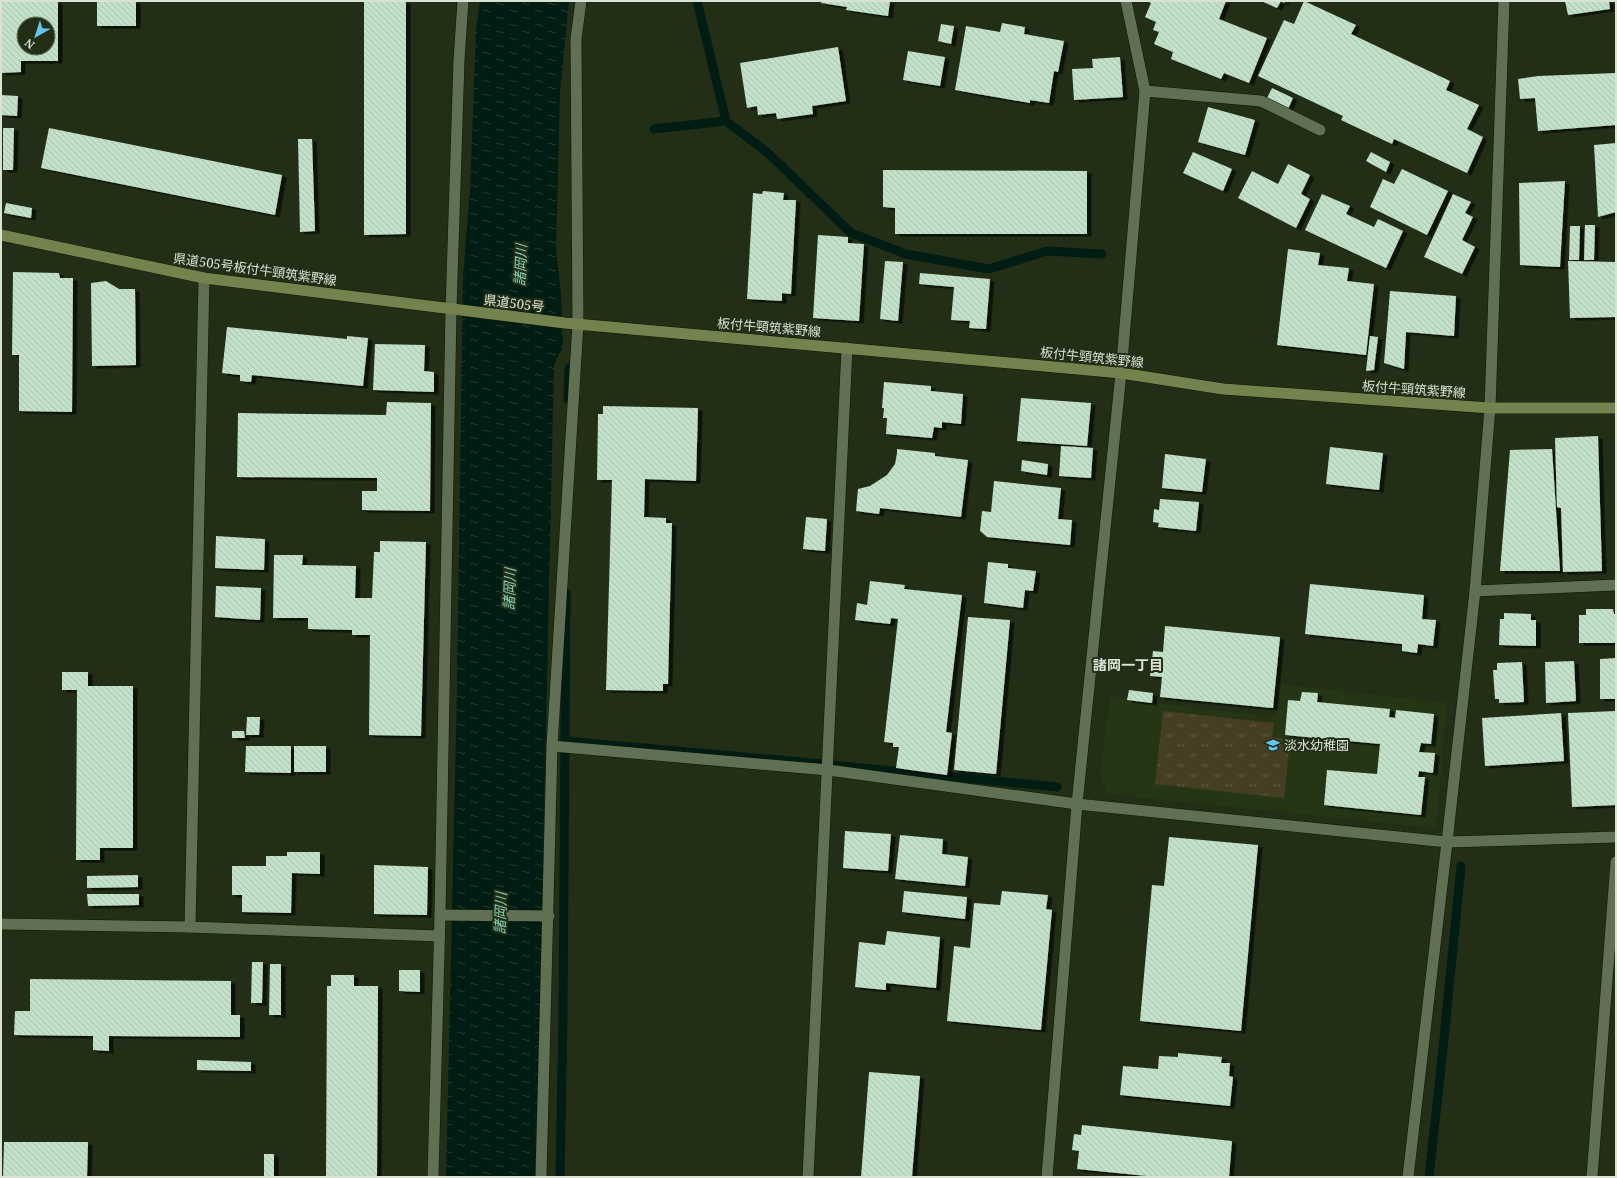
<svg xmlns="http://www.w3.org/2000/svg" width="1617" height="1178" font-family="'Noto Serif','Noto Sans JP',serif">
<defs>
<pattern id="park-tufts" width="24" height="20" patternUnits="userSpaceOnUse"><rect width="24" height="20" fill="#463e23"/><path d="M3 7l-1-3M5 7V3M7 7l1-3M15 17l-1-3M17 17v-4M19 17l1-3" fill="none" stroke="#605a42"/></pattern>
<pattern id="water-ripples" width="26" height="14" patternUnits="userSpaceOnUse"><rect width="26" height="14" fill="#001c13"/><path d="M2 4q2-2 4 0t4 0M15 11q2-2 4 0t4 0" fill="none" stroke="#253d34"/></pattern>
<pattern id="building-back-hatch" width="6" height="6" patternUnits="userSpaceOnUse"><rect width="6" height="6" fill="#c2e1c8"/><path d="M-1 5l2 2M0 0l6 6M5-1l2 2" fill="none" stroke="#a8c2ad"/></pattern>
<filter id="shadow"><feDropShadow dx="4.5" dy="2.5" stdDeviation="0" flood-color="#0009"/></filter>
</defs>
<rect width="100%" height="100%" fill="#222f16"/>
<path fill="#253616" d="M1280 684 1447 703 1436 828 1108 794 1100 772 1110 698 1275 717Z"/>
<path fill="url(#park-tufts)" d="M1163 711 1274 723 1272 737 1290 739 1284 798 1155 784Z"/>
<path fill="url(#water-ripples)" d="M480 1H569L560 93 556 248 561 294 563 346 554 365 536 1177H446L457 688 463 276 470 190 476 32Z"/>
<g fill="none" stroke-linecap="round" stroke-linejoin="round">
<g stroke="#001c13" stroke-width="9">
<path d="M697 1 726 121"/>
<path d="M654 129 726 121 768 153 851 233 906 254 989 269 1047 251 1102 254"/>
<path d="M568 400 569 368"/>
<path d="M565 741 811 763 1057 787"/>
<path d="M560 1177 563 1016 566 593"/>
<path d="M1429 1177 1443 1049 1461 866"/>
</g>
</g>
<g fill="url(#building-back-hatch)" fill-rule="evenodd" filter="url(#shadow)">
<path d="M1 1H58V61H21V72L1 73ZM24 24H48V48H24Z"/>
<rect x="97" y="1" width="39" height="25"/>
<path d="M364 1H406V234L364 235Z"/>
<path d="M822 1H890L888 16 846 10 847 7 821 3Z"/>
<path d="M1147 1H1226L1219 19 1267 38 1249 83 1224 73 1221 79 1171 59 1173 52 1154 44 1159 32 1153 30 1156 22 1145 17 1151 3Z"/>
<path d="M1261 1H1285L1284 3 1281 1 1277 8Z"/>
<path d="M1304 1 1356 25 1351 34 1450 81 1446 90 1479 105 1467 129 1483 137 1467 173 1394 139 1392 144 1341 120 1343 116 1258 76 1284 20 1294 24Z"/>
<path d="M1565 1H1609L1610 9 1568 15Z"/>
<path d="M1002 23 1025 27 1024 34 1064 41 1058 72 1054 71 1049 103 1030 100V103L955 90 966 26 1000 32Z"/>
<path d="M941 24 954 26 951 44 938 41Z"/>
<path d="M838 47 846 101 812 106 813 114 777 119 776 113 758 115 757 106 747 108 740 63Z"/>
<path d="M908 51 945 57 940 86 903 80Z"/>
<path d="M1120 57 1123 97 1074 100 1072 69 1093 68 1092 59Z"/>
<path d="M1616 73V125L1538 131 1535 98 1520 99 1518 79 1538 76Z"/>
<path d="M1272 88 1293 98 1288 109 1267 98Z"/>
<path d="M1 95 18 96 17 116 1 115Z"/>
<path d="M1208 107 1255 120 1245 155 1198 142Z"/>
<path d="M3 128H14L13 170H3Z"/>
<path d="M49 128 282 175 275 215 41 168Z"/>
<path d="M298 139H312L315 231 300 232Z"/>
<path d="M1616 143V212L1598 217 1594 145Z"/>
<path d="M1193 152 1232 169 1223 191 1183 173Z"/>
<path d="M1371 152 1390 162 1386 172 1366 161Z"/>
<path d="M1288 164 1310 175 1301 194 1310 199 1296 228 1238 198 1252 171 1278 184Z"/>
<path d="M1402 169 1448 191 1427 235 1370 207 1383 179 1394 184Z"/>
<path d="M883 170 1087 171V234H895V208L883 207Z"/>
<path d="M1565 181 1560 267 1520 265 1519 183Z"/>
<path d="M763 191 784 193 783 200H796L791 294 782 293V301L747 299 753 193 762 194Z"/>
<path d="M1322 194 1350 206 1346 214 1374 227 1378 219 1403 231 1386 268 1305 230Z"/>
<path d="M1453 194 1471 202 1465 213 1473 217 1462 240 1475 247 1462 274 1424 257Z"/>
<path d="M6 203 32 208 31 218 4 213Z"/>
<path d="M1585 225H1595L1594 260H1584Z"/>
<path d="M1570 226H1580L1579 260H1569Z"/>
<path d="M818 235 848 237V243L864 244 859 321 813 318Z"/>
<path d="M1288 249 1320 253 1318 265 1349 268 1347 281 1374 284 1366 355 1277 345Z"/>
<path d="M885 261 903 262 898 321 880 319Z"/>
<path d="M1568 261 1616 262V317L1570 318Z"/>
<path d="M13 272 59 273 60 278H73L72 412 19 411V355H12Z"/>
<path d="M920 273 990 279 986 329 969 328 970 321 951 320 954 287 919 284Z"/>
<path d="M106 281 119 289H135L136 365 92 366 91 283Z"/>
<path d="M1390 291 1456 296 1454 336 1406 332 1404 369 1384 363Z"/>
<path d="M227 327 347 339V336L368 338 363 386 252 375 251 382 240 381V375L222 373Z"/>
<path d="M1370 336 1378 337 1374 370 1366 371Z"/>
<path d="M375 344 425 345 424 371 434 372V392L373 390Z"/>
<path d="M884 382 931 386V391L963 394 961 424 942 422V428L934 427 932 438 886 434 887 418H883L884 408H882Z"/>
<path d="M1021 398 1091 403 1087 446 1017 441Z"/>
<path d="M387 402 431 403 430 511 362 510V491H377V478L237 477 238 413 386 415Z"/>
<path d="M603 406 698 408 696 481 645 479 644 517 666 518V523H672L668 684H663V691L606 690 612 480H597L598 414H603Z"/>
<path d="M1598 436 1602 571 1563 572 1561 508 1557 507 1555 438Z"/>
<path d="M1061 446 1093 448 1091 478 1059 476Z"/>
<path d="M1330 447 1383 453 1379 490 1326 484Z"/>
<path d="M897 449 935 453V456L968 460 961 517 880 508 879 514 856 511 858 489 870 486 887 475 895 464 897 453Z"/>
<path d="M1552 449 1560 571H1500L1510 450Z"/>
<path d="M1165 454 1206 459 1202 492 1162 488Z"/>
<path d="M1022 460 1048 464 1047 475 1021 471Z"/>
<path d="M994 481 1061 488 1058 519 1072 520 1070 545 987 537 980 531 982 511 991 512Z"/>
<path d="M1160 499 1199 502 1196 531 1158 527 1159 523 1153 522 1154 509 1159 510Z"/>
<path d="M806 517 827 519 825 551 803 549Z"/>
<path d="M216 536 265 539 264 570 215 568Z"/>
<path d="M380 541 426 542 421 736 369 735 370 635H352V630L308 629V618H273L274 555H303L302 565 356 566 355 598H372L374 552H380Z"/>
<path d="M988 562 1008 564V568L1036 571 1033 591 1025 590 1023 608 984 603Z"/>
<path d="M870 581 905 585 904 589 962 595 946 732 952 733 947 775 896 768 899 747H893V743L884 742 898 619 891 618 890 624 855 620 857 603 867 605Z"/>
<path d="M1310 584 1424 595 1422 619 1436 620 1433 646 1418 644 1417 653 1402 651V644L1305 634Z"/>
<path d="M216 586 261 588 260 620 215 617Z"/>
<path d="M1586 609H1613L1614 614H1616V643H1579V615H1586Z"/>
<path d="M1504 613 1531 614V620H1536V646L1499 645 1500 619H1504Z"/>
<path d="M968 617 1010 620 996 774 954 770Z"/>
<path d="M1165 626 1280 637 1273 708 1160 697 1162 677 1150 676 1153 651 1163 652Z"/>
<path d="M1616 658V699H1600V659Z"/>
<path d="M1574 661 1576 701 1546 703 1545 662Z"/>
<path d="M1522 662 1524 702 1499 703V699H1495L1493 670H1497V663Z"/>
<path d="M62 672H88V686H133V848H100V860H76L77 690H62Z"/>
<path d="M1129 690 1153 693 1152 703 1127 700Z"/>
<path d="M1302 692 1318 693 1317 702 1390 709 1389 717 1395 718 1396 710 1434 714 1431 744 1421 743 1419 752 1435 753 1433 773 1419 771 1418 777H1425L1421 815 1324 805 1327 770 1377 774 1380 744 1285 735 1288 700 1300 701Z"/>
<path d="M1616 711V805L1572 807 1568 713Z"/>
<path d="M1561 713 1564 761 1485 766 1482 718Z"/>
<path d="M247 717H260L259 735H246Z"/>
<path d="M232 731H244L245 738H232Z"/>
<path d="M246 746H291V773L245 772Z"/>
<rect x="294" y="746" width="32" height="26"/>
<path d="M845 831 891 834 888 871 843 868Z"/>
<path d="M900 835 943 839 942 854 968 857 965 886 895 879Z"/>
<path d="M1169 837 1258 845 1241 1031 1140 1021 1152 885 1164 886Z"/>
<path d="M287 852H320V874L292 873 291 913 242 912V895H232V866H266V856H287Z"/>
<path d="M374 865 428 867 427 915 374 914Z"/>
<path d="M138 875V887L87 888V876Z"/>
<path d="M904 891 967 897 965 919 902 912Z"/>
<path d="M1002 891 1048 895 1046 909 1052 910 1041 1030 947 1021 954 946 970 948 974 903 1000 905Z"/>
<path d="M87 894H139V905L88 906Z"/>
<path d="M887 931 940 937 936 988 886 983V990L855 987 859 942 885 945Z"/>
<path d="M252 962H263L262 1003H251Z"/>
<path d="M270 964H281V1015H269Z"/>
<path d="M399 970H420V992L399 991Z"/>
<path d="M331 975H354V986H378L377 1177H326L327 986H331Z"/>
<path d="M30 979 231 981V1015H240V1037L109 1036V1051L93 1050V1036L14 1035 15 1011H30Z"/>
<path d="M1178 1053 1222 1057 1221 1063H1230L1229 1076 1233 1077 1230 1106 1120 1095 1123 1066 1158 1069 1159 1056 1178 1057Z"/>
<path d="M197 1060 251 1062V1071L197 1070Z"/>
<path d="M869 1072 920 1076 912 1177H861Z"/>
<path d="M1082 1125 1232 1141 1229 1177H1157L1077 1169 1079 1151 1072 1150 1074 1134 1081 1135Z"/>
<path d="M4 1142H88L87 1177H3Z"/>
<rect x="264" y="1154" width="10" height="23"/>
</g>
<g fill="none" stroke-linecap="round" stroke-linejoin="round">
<g stroke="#0b1701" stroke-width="12">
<g id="minor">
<path d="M1145 91 1261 101 1320 130"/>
<path d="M1121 373 1145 91 1126 1"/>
<path d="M1475 591 1616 585"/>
<path d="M552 746 828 770 1077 804 1447 842 1616 837"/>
<path d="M440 915 549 916"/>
<path d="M1 924 190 927 439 936"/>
<path d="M190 927 204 278"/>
<path d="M433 1177 440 915 451 310 459 60 463 1"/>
<path d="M541 1177 552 746 578 324 576 39 581 1"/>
<path d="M808 1177 847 348"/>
<path d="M1408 1177 1447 842 1475 591 1490 408 1504 1"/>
<path d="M1592 1177 1616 862"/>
</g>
</g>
<g stroke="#0b1701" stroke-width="12">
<path id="tertiary" d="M1047 1177 1077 804 1121 373"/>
</g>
<g stroke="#0b1701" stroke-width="12">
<path id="secondary" d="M1 235 204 278 565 323 1121 373 1223 389 1490 408H1616"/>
</g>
<use href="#minor" stroke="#607054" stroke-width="11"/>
<use href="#tertiary" stroke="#607054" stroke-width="11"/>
<use href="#secondary" stroke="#74824d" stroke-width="11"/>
</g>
<defs>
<g id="school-bare" transform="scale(1.08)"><path d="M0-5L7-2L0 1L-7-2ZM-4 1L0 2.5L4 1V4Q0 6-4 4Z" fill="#65c5ee" stroke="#222f16" stroke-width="2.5" paint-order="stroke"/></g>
</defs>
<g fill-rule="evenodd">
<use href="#school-bare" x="1273" y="745"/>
</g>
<g text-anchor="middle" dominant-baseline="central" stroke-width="4" stroke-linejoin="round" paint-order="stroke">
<g font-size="13" fill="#dae3d3" stroke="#222f16">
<text transform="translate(255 269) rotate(8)">県道505号板付牛頸筑紫野線</text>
<text transform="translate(514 303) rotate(7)">県道505号</text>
<text transform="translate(769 327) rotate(5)">板付牛頸筑紫野線</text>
<text transform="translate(1092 357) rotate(6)">板付牛頸筑紫野線</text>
<text transform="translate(1414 389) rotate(4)">板付牛頸筑紫野線</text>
</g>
<g font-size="13" fill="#dae3d3" stroke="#222f16" text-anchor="start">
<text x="1284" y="745">淡水幼稚園</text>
</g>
<g font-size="14" font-style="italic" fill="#84d0b6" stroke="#222f16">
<text transform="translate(520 265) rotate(-87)">諸岡川</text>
<text transform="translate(509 589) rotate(-88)">諸岡川</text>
<text transform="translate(500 913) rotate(-88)">諸岡川</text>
</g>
<g font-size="14" font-weight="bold" fill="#dae3d3" stroke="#222f16">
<text x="1128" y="664">諸岡一丁目</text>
</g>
</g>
<rect width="1617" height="1178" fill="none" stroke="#dae3d3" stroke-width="4"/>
<g transform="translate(36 36) rotate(219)"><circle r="19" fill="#222f16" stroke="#6c7762"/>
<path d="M0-3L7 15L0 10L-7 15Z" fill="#65c5ee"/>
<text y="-6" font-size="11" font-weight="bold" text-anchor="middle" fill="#dae3d3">N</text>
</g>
</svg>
